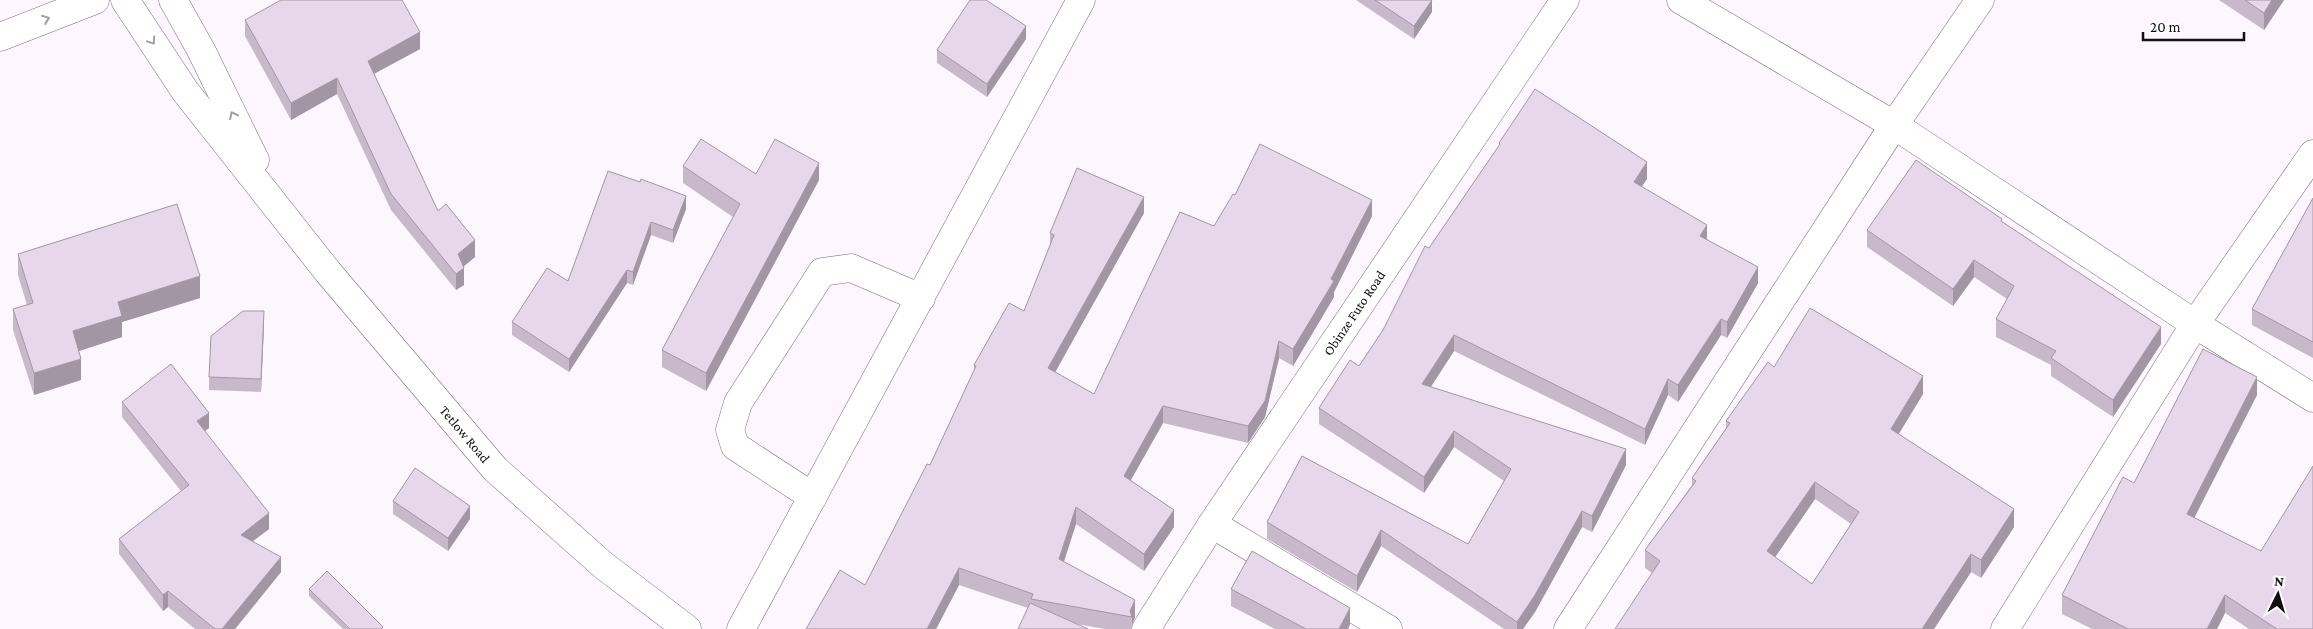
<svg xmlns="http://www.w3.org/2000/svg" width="2313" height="629" font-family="'Crimson Pro',serif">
<rect width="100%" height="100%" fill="#fdf6ff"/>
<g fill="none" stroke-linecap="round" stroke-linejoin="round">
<g stroke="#7b6d7e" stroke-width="29">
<g id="minor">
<path d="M125 0 185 91 328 272 495 469 603 565 687 629"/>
<path d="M173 0 201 50 255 160"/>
<path d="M1681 0 1894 125 2195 324 2313 398"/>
<path d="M813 497 735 446 730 430 738 403 822 272 851 268 921 298"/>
<path d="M1212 524 1388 629"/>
<path d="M741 629 1081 0"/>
<path d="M1146 629 1212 524 1565 0"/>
<path d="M1568 629 1894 125 1980 0"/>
<path d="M2005 629 2195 324 2313 154"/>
</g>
</g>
<g stroke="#7b6d7e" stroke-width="29">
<path id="major" d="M0 37 95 0"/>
</g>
<use href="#minor" stroke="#fff" stroke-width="28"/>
<use href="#major" stroke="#fff" stroke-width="28"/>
</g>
<g fill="#c7b9ca" fill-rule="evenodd">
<path d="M1356 0H1432V12L1414 39Z"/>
<path d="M2219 0H2284L2264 30Z"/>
<path d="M245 20 420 49 374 74 438 211 475 257 464 266V285L456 290 391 210 337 94 291 120 245 36Z"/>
<path d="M1026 39 987 97 937 63V50Z"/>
<path d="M1499 143 1647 179 1641 187 1707 239 1758 283 1727 338 1721 335 1678 402 1668 395 1645 445 1454 351 1431 387 1626 465 1592 532 1582 527 1535 612 1523 629H1504L1381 546 1357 592 1267 539V522L1302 456 1468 544 1504 481 1454 447 1424 493 1319 424V408L1359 366 1383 330 1429 248 1499 146Z"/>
<path d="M683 166 756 174 819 180 706 391 662 367V350L733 217 683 183Z"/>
<path d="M640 182 686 209 673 243 651 235 633 285 627 283 569 372 512 335V322L568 281Z"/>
<path d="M1235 195 1372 216 1334 292V297L1293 366 1279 358 1265 417 1248 443 1163 423 1131 480 1174 527 1144 571 1076 524 1064 562 1135 617 1132 625V629H1105L1076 624 959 585 936 629H806L865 585 930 465 974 371V365L1024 311 1050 247V233L1144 213 1055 372 1094 394 1214 226Z"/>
<path d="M2313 198V358L2252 325V309Z"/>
<path d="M2002 221 2161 344 2113 417 2051 376V365L1996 337V319L2007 299 1974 277 1953 306 1867 247V230Z"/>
<path d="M18 254 200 298 122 322V337L79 351 81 380 34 395 13 330V309L27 305 18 275Z"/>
<path d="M264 324 261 392 209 390V377Z"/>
<path d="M1774 367 1923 394 1898 434 2014 527 1981 578 1971 572 1934 629 1652 573 1645 568V550L1692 485V478L1726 428V421ZM1815 499 1851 524 1812 584 1775 557Z"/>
<path d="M2257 395 2194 517 2313 629H2249L2225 613 2217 629H2092L2062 614V595L2134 483Z"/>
<path d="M122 402 209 428 205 431 269 529 253 541 281 572 235 629H195L168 607 163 611 119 554V539L181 491 122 417Z"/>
<path d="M393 501 470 519 448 551 393 514Z"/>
<path d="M309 589 383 629H343L309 596Z"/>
<path d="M1231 589 1350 624 1348 629H1275L1231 606Z"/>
</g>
<g fill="#a296a4">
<path d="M1432 0V12L1414 39V26Z"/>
<path d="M2272 0H2284L2264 30V13Z"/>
<path d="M1026 26V39L987 97V84Z"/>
<path d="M420 32V49L368 77V61Z"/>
<path d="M337 78V94L291 120V103Z"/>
<path d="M1647 162V179L1634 198V182Z"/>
<path d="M819 163V180L706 391V373Z"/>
<path d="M686 196V209L673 243V230Z"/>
<path d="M1144 197V213L1048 385V368Z"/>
<path d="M1372 200V216L1334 292V297L1293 366V349L1331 279Z"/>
<path d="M651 222V235L633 285V272Z"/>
<path d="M1707 225V241L1700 236Z"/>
<path d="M475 240V257L458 271V254Z"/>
<path d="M1974 260V277L1953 306V289Z"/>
<path d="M1758 267V283L1727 338V322Z"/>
<path d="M464 268V285L456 290V274Z"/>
<path d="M627 270V283L569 372V359Z"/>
<path d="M200 276V298L122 322V337L73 353V331L118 302Z"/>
<path d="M264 311V324L261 392V379Z"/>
<path d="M1721 319V335L1678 402V385Z"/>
<path d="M2161 327V344L2113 417V400Z"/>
<path d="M1454 335V351L1422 400V384Z"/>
<path d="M1279 341V358L1265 417 1248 443V426Z"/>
<path d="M81 359V380L34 395V373Z"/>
<path d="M1923 376V394L1891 447V429Z"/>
<path d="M2257 377V395L2187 532V514Z"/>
<path d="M1668 379V395L1645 445V429Z"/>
<path d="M1163 406V423L1124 492V476Z"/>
<path d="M209 413V428L197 437V421Z"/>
<path d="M1454 431V447L1424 493V477Z"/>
<path d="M1626 449V465L1592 532V516Z"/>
<path d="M1815 482V499L1767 569V551Z"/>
<path d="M470 506V519L448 551V538Z"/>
<path d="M1076 507V524L1059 576V559Z"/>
<path d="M2014 509V527L1981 578V560Z"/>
<path d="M1174 510V527L1144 571V554Z"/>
<path d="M1582 511V527L1535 612 1523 629H1517V622Z"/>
<path d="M269 513V529L241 550V535Z"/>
<path d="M1381 530V546L1357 592V576Z"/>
<path d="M1971 554V572L1934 629H1922Z"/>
<path d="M281 557V572L235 629H222Z"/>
<path d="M959 568V585L936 629H927Z"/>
<path d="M168 591V607L163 611V595Z"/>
<path d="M2225 595V613L2217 629H2207Z"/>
<path d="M1135 600V617L1132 625V617L1130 611Z"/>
<path d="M1350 608V624L1348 629H1339Z"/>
</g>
<g fill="#e7d7eb" stroke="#a296a4" fill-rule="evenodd">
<path d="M281 0H402L420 32 368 61 438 211 446 204 475 240 458 254 464 268 456 274 391 194 337 78 291 103 245 20Z"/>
<path d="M970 0H986L1026 26 987 84 937 50Z"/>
<path d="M1375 0H1432L1414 26Z"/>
<path d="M2245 0H2272L2264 13Z"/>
<path d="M1535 89 1647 162 1634 182 1707 225 1700 236 1758 267 1727 322 1721 319 1678 385 1668 379 1645 429 1454 335 1422 384 1626 449 1592 516 1582 511 1535 595 1517 622 1381 530 1357 576 1267 522 1302 456 1468 544 1511 469 1454 431 1424 477 1319 408 1350 360 1359 366 1383 330 1425 246 1429 248 1500 144 1499 143Z"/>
<path d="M701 139 756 174 775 139 819 163 706 373 662 350 740 204 683 166Z"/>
<path d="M1260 144 1372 200 1331 279 1334 281 1293 349 1279 341 1265 401 1248 426 1163 406 1124 476 1174 510 1144 554 1076 507 1059 559 1135 600 1130 611 1132 617 1031 599 1033 594 959 568 927 629H806L840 570 865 585 927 464 930 465 976 366 974 365 1009 303 1024 311 1054 235 1050 233 1077 168 1144 197 1048 368 1094 394 1180 212 1214 226 1233 194 1235 195Z"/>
<path d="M1916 160 2002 219 2001 221 2161 327 2113 400 2051 358 2056 351 1996 319 2014 286 1974 260 1953 289 1867 230Z"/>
<path d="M608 171 640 182 641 179 686 196 673 230 651 222 633 272 627 270 569 359 512 322 547 268 568 281Z"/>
<path d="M2313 198V342L2252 309Z"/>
<path d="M177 204 200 276 118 302 122 316 73 331 81 359 34 373 13 309 33 303 18 254Z"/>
<path d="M1810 308 1923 376 1891 429 2014 509 1981 560 1971 554 1922 629H1615L1660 561 1645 550 1696 481 1692 478 1730 423 1726 421 1768 362 1774 367ZM1815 482 1859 512 1812 584 1767 551Z"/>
<path d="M243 311H264L261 379 209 377 211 336Z"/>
<path d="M2203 349 2257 377 2187 514 2261 551 2313 466V629H2277L2225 595 2207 629H2128L2062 595 2123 477 2134 483Z"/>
<path d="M171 364 209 413 197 421 269 513 241 535 281 557 222 629H215L168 591 163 595 119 539 189 485 122 402Z"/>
<path d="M415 468 470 506 448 538 393 501Z"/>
<path d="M1252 551 1350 608 1339 629H1306L1231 589Z"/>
<path d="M327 571 383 627 381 629H350L309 589Z"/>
<path d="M1030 603 1088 629H1018Z"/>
</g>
<defs><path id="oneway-chevron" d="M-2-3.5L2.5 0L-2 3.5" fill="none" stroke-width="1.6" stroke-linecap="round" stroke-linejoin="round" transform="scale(1.25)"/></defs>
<g stroke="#a19fa1">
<use href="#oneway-chevron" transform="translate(46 19) rotate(-21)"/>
<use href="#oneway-chevron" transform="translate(152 41) rotate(56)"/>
<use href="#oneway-chevron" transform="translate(233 115) rotate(-116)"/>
</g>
<g text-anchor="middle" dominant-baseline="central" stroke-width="4" stroke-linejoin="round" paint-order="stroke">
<g font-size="14" fill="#130e14" stroke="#fff">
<text transform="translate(1354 313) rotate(-56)">Obinze Futo Road</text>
<text transform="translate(465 434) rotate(50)">Tetlow Road</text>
</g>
</g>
<g transform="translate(2278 594) rotate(5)" stroke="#ffffff" stroke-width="4" paint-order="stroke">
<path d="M0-4L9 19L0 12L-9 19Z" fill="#130e14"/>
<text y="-8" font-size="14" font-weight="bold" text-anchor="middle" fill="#130e14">N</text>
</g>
<path d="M2143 32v8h101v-8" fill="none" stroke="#130e14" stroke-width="2.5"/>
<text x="2150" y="32" font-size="15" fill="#130e14" stroke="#ffffff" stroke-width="4" paint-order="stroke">20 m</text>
</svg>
